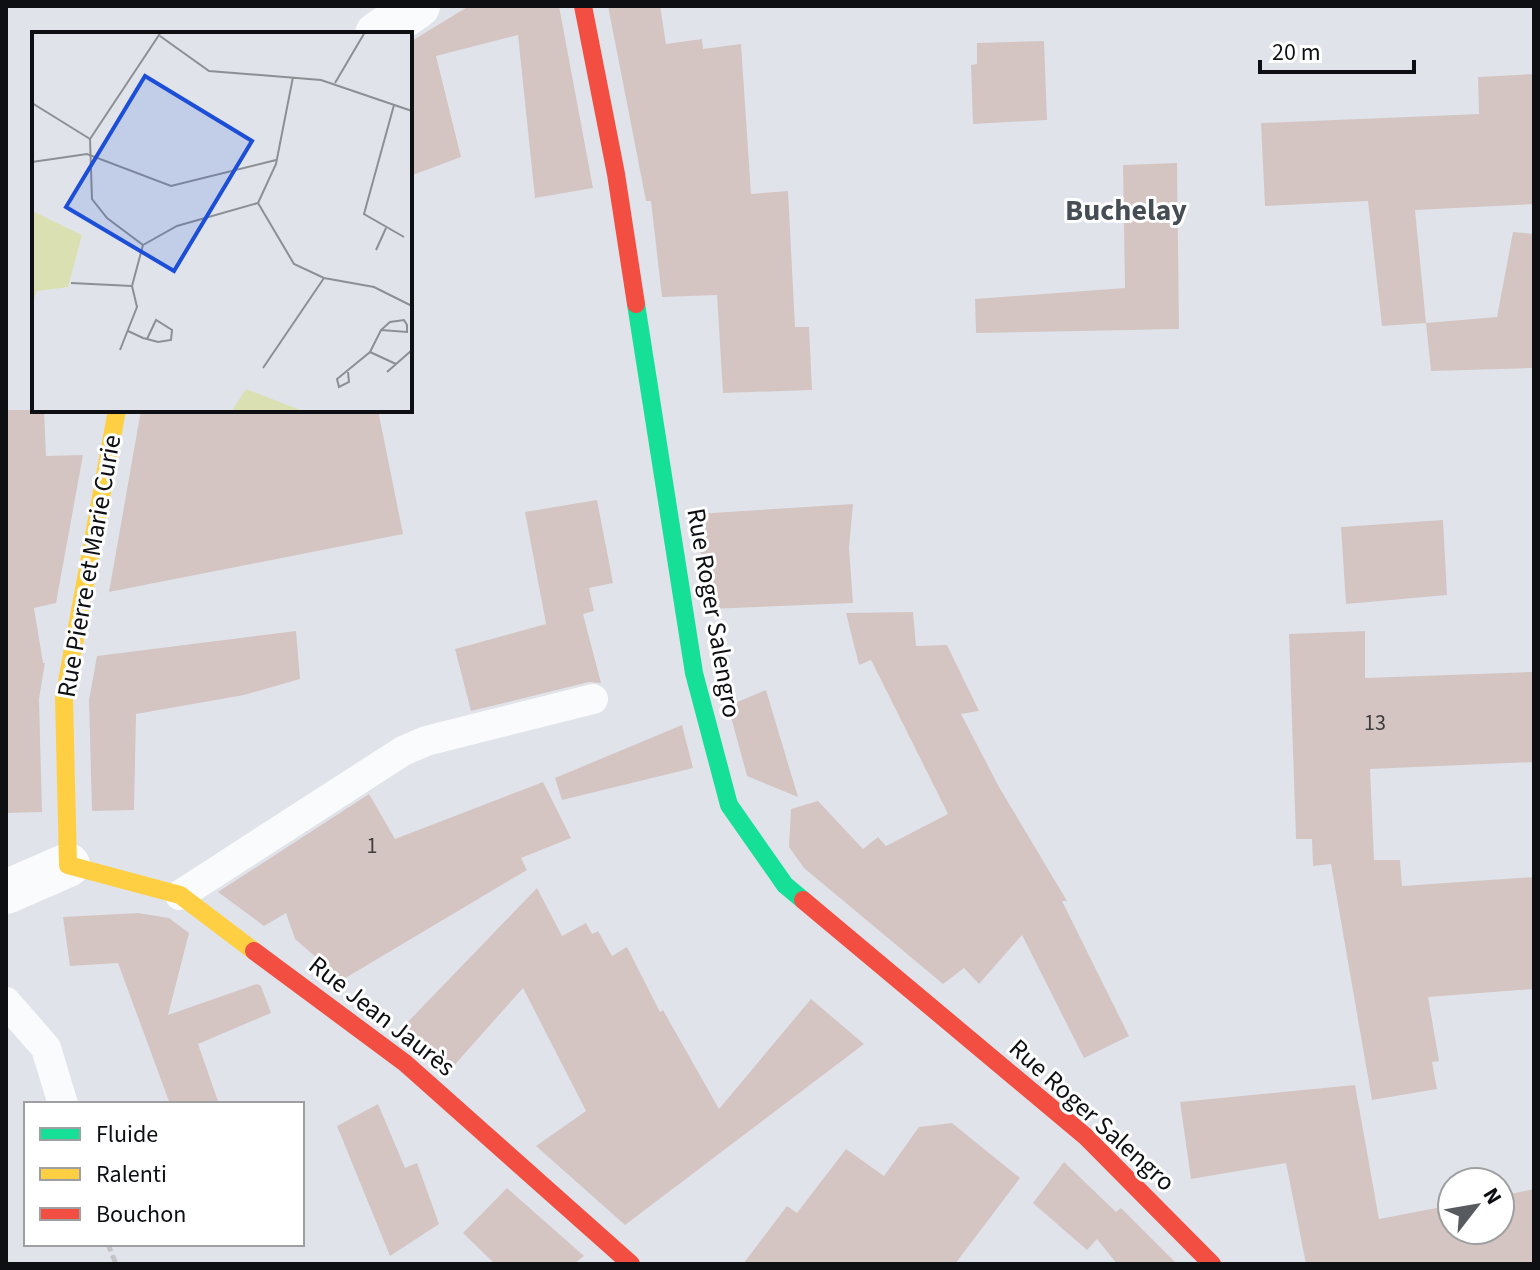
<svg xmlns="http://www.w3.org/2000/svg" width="1540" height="1270" font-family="'Source Sans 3',sans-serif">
<rect width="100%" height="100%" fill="#e0e4ea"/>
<g fill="#d4c5c3">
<path d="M469 6H559L593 188 535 198 518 35 436 56 461 157 410 176V42Z"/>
<path d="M608 6H660L666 44 702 39 703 49 741 44 751 194 788 191 795 327H809L812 390 723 393 717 295 662 297 651 201H646Z"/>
<path d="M1044 41 1047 120 973 124 971 65 977 64V43Z"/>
<path d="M1534 74V204L1415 210 1426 323 1382 326 1368 201 1265 206 1261 123 1479 114 1478 77Z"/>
<path d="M1177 163 1179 329 976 333 975 299 1125 288 1123 165Z"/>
<path d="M1513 232 1534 234V368L1431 371 1426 323 1497 317Z"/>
<path d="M6 410H44L46 456 83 455 56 603 34 608 43 663H45L39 699 42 812 6 813Z"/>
<path d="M141 410H378L403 534 109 592Z"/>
<path d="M597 500 613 583 589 588 594 611 583 614 601 683 589 682 471 711 455 649 546 624 525 512Z"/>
<path d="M853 504 849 548 853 603 709 609 695 514Z"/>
<path d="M1443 520 1447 595 1346 604 1341 527Z"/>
<path d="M913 612 916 646 947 645 979 711 961 714 999 787 1067 901H1062L1129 1036 1084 1058 1022 935 979 984 964 968 943 984 804 868 789 847 791 809 818 801 863 849 878 837 886 846 948 814 871 660 859 665 846 613Z"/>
<path d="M296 631 300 679 244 695 136 714 134 810 92 811 89 700 97 656Z"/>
<path d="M1365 631V678L1534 672V762L1370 769 1374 860H1400L1402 886 1534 877V989L1428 997 1439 1061 1432 1062 1437 1089 1372 1100 1331 864 1313 866 1312 839H1296L1289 634Z"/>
<path d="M766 690 798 797 747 776 728 706Z"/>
<path d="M682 725 693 768 562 800 555 778Z"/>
<path d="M543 782 571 838 521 858 527 870 342 980 295 939 286 913 264 926 218 892 369 794 395 839Z"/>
<path d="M537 888 562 936 586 923 592 934 598 931 612 956 627 947 660 1012 663 1010 719 1109 811 999 864 1044 625 1225 536 1146 586 1111 523 988 450 1070 401 1029Z"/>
<path d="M138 913 169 918 189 933 168 1015 257 984 261 986 271 1013 198 1044 219 1104H170L118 963 70 966 63 917Z"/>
<path d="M1355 1085 1379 1219 1452 1205V1230H1500V1196L1534 1189V1264H1306L1286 1163 1191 1179 1180 1102Z"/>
<path d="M378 1104 405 1168 417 1163 439 1224 390 1256 337 1126Z"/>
<path d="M952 1123 1020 1178 955 1264H743L787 1206 797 1213 846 1149 884 1176 919 1127Z"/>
<path d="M1064 1162 1116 1212 1121 1208 1177 1264H1117L1097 1239 1087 1250 1033 1203Z"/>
<path d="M507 1188 584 1256 574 1264H495L463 1233Z"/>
</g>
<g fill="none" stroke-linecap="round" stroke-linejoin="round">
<path stroke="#c4c4c6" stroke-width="5" stroke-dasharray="8 4" stroke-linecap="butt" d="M108 1244 116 1264"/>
<g stroke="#fafbfc" stroke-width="30">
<path d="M180 895 403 751 426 741 593 699"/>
<path d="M6 1002 46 1048 63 1104"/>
</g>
<g stroke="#fafbfc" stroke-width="44">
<path d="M377 34 418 6"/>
<path d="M6 892 68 865"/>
</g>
<path stroke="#16e098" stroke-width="18" d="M636 304 694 673 729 805 785 885 803 900"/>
<path stroke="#ffcf43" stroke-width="18" d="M117 410 64 698 68 865 180 895 254 951"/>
<g stroke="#f24e42" stroke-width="18">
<path d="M583 6 616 174 636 304"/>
<path d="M803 900 1085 1136 1212 1264"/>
<path d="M254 951 405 1063 631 1264"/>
</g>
</g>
<g text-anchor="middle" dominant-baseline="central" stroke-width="6" stroke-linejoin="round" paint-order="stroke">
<g font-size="22" fill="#3f3c3e">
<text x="1375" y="723">13</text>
<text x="372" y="846">1</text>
</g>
<g font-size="26" fill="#0d0f12" stroke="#fff">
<text transform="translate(89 566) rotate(-80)">Rue Pierre et Marie Curie</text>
<text transform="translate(714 613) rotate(80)">Rue Roger Salengro</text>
<text transform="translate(382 1016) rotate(38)">Rue Jean Jaurès</text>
<text transform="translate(1092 1115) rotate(42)">Rue Roger Salengro</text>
</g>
<g font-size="30" font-weight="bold" fill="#474d55" stroke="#fff">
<text x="1126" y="210">Buchelay</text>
</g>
</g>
<g transform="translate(32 32)">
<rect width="380" height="380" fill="#e0e4ea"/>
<path d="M0 179 50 203 36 255 5 259 0 272ZM214 357 273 380H199Z" fill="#dae0b2"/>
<path fill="none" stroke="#8c8f94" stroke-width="2" d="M128 4 177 39 289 48 380 79M303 51 333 0M0 71 58 107M362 73 332 182 372 205M58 107 60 167 75 186 111 213M58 107 129 0M0 130 55 122 139 154 244 128M226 171 262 232 292 246 342 255 380 274M226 171 244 132 261 45M111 213 145 194 226 171M344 218 354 196M39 251 100 254M96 299 111 306 115 307 126 310 139 308 140 298 124 288 115 307M88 318 105 275 100 254 111 213M338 320 364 332M231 336 292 246M316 340 317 350 307 355 305 347 338 320 349 298 358 290 372 288 375 293V300L349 298M355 340 380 318"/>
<path fill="#1d4ed8" fill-opacity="0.15" stroke="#1d4ed8" stroke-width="4" d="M113 44 220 109 142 239 34 175Z"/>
<rect width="380" height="380" fill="none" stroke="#0d0f12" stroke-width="4"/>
</g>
<rect width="1540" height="1270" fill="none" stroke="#0d0f12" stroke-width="16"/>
<rect x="24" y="1102" width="280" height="144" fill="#ffffff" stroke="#9e9fa0" stroke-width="2"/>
<rect x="40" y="1128" width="40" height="12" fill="#16e098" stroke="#9e9fa0" stroke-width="2"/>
<text x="96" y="1142" font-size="24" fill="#0d0f12">Fluide</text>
<rect x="40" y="1168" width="40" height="12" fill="#ffcf43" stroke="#9e9fa0" stroke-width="2"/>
<text x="96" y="1182" font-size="24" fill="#0d0f12">Ralenti</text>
<rect x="40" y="1208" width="40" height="12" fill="#f24e42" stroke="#9e9fa0" stroke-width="2"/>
<text x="96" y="1222" font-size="24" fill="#0d0f12">Bouchon</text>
<g transform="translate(1476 1206) rotate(59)"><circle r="38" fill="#ffffff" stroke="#9e9fa0" stroke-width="2"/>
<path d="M0-6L14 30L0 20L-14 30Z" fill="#575a5e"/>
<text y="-12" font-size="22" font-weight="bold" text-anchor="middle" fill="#0d0f12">N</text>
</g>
<path d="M1260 60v12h154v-12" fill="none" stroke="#0d0f12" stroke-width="4"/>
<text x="1272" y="60" font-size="24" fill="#0d0f12" stroke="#ffffff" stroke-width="6" paint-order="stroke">20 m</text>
</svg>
